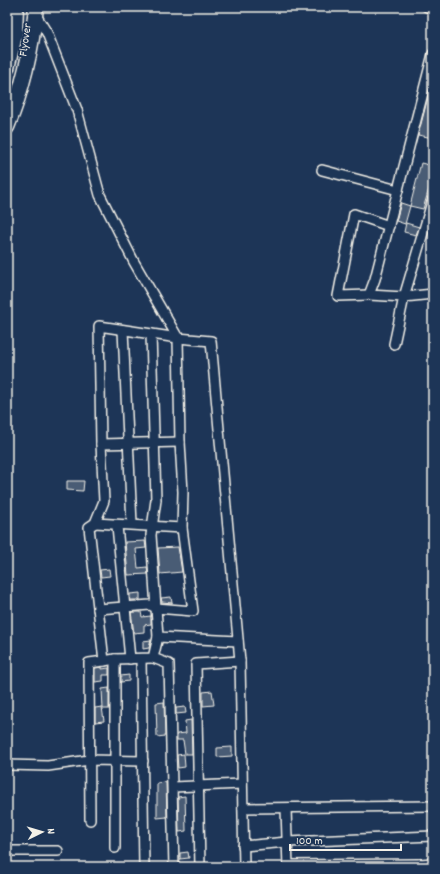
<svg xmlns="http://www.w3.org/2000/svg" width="440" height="874" font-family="Dekko,sans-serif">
<rect width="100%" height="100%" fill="#1d3557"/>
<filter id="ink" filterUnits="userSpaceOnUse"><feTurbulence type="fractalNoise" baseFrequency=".025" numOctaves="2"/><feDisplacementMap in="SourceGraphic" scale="8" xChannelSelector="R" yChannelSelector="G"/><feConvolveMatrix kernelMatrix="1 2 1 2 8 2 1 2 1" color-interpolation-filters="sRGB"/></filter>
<g filter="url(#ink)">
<g fill="#485b74" stroke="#f4f1e8">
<path d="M430 90 433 91V138L418 135Z"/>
<path d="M421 163 433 166V175L423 209 410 206Z"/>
<path d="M401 203 410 206 405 224 396 221Z"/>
<path d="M406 223 419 227 416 235 404 232Z"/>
<path d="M67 481H84L83 491 67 490Z"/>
<path d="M145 541 146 548 136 549 138 568 147 567 148 574 128 575 125 542Z"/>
<path d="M178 547 182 572 160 574 158 548Z"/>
<path d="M109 569 110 576 101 577 100 570Z"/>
<path d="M140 593V600H130V594Z"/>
<path d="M171 597 172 603 162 602 161 598Z"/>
<path d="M131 612H141L142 617 151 616V624L144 625V632L134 633Z"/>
<path d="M151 640 149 648 143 649V641Z"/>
<path d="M102 667V669L109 668V675H103V681L95 682V668Z"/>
<path d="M129 675V681L121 682V676Z"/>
<path d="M109 688V709H103L102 689Z"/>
<path d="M212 691 214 705 203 706V692Z"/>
<path d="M164 702 165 736 157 737 156 703Z"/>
<path d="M102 707 104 721 95 722V708Z"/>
<path d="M185 707 186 713 176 714V708Z"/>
<path d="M191 720 192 754H185L183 740H177V734L186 733 185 721Z"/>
<path d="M232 747V756L217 757V748Z"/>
<path d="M184 754 185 767 178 768 177 755Z"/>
<path d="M166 782 167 817 157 818V783Z"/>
<path d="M185 796 186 831 179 832 178 797Z"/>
<path d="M188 852 189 858 180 859V853Z"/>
</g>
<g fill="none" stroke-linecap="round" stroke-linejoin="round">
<g stroke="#f4f1e8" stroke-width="12">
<g id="minor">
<path d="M427 7 433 10"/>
<path d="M37 13V17L47 33 77 110 100 195 134 262 178 338 180 442 183 492 182 528 193 611 156 608 158 637 238 641"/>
<path d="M322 170 398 190"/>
<path d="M433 199 404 297 433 294"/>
<path d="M369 295 338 296 354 214 389 226"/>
<path d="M123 330 132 524"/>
<path d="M394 344 404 297 369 295 375 279 433 54"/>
<path d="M101 444 180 442"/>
<path d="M95 523 182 528"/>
<path d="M117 526 130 659"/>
<path d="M98 609 150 605 156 608 151 535 156 500 151 334"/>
<path d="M158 637 153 658 115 659 104 661 89 527 95 523 104 501 101 444 99 326 178 338 211 341 240 661 244 867"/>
<path d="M153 658 169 664 174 867"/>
<path d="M141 659 144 867"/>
<path d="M7 765 48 766 89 760 143 761"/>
<path d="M173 787 242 784"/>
<path d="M243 808 433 806"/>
<path d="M286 809 288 867"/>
<path d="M90 820 89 663 104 661"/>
<path d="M243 846 287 842 433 836"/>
<path d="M115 848V659"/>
<path d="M7 851H58"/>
<path d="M288 865 420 864"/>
<path d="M200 867 196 664 240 661"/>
<path d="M420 867V864L433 863"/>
</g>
</g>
<g stroke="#f4f1e8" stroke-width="17">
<g id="highway">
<path d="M7 68 15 35 16 7"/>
<path d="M7 127C23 89 32 48 36 7"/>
</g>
</g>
<use href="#minor" stroke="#1d3557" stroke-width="9"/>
<use href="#highway" stroke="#1d3557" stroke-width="14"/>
</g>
</g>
<g text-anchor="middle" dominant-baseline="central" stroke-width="4" stroke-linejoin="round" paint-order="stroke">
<g font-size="12" fill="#f4f1e8" stroke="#1d3557">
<text transform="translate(26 40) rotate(-82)">Flyover</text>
</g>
</g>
<rect width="440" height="874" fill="none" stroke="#1d3557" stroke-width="24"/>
<rect x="12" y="12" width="416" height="850" fill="none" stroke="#f4f1e8" stroke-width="1.5" filter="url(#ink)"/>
<g transform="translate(42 832) rotate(85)" stroke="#1d3557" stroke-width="3" paint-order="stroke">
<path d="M0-3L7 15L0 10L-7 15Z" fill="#f4f1e8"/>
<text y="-6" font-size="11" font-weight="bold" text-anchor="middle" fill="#f4f1e8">N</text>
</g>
<path d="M290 844v6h111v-6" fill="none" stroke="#f4f1e8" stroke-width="2"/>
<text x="296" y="844" font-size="12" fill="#f4f1e8" stroke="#1d3557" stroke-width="3" paint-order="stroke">100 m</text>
</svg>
